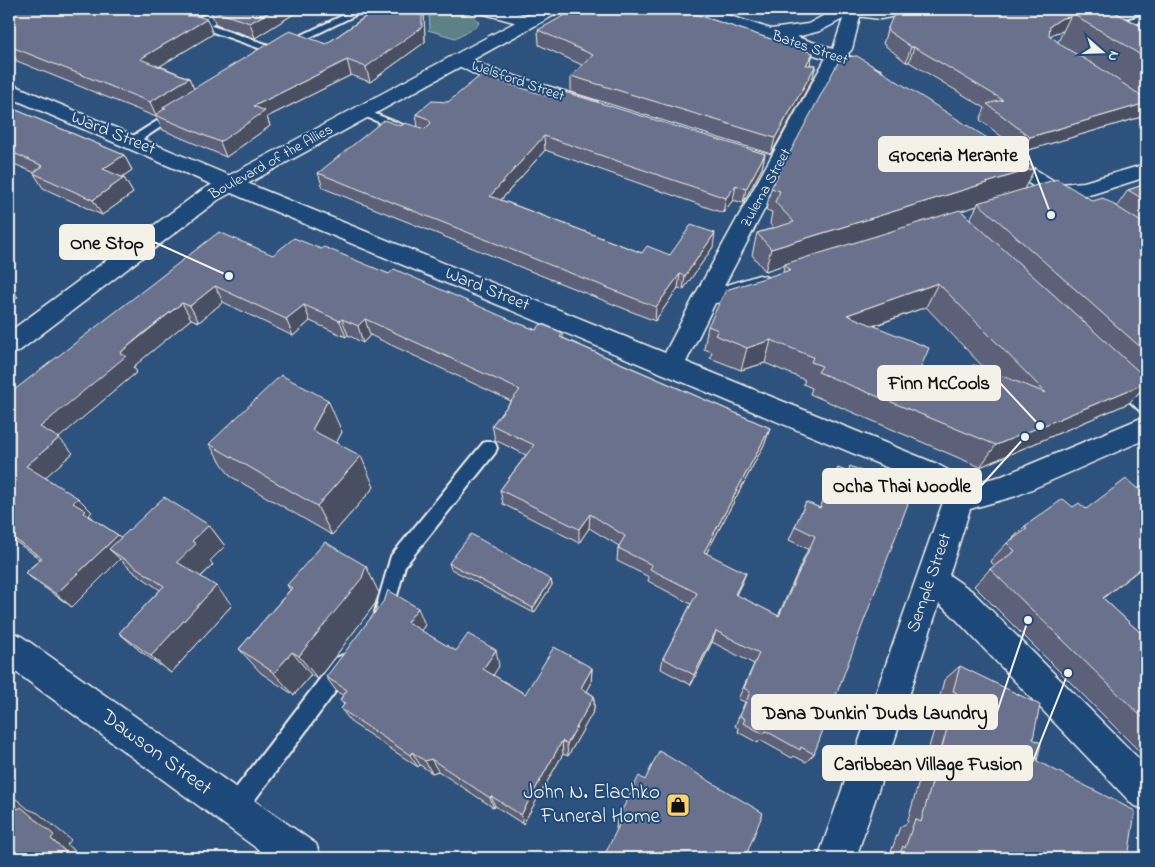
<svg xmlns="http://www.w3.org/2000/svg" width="1155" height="867" font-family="'Indie Flower',sans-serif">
<rect width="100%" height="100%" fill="#2e527e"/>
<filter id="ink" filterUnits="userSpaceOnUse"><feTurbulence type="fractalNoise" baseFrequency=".02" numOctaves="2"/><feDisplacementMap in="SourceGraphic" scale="10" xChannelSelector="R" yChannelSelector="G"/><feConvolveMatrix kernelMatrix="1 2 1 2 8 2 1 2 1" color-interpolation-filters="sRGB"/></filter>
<g filter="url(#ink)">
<path fill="#5b8187" stroke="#a8b9b8" d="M437 9C450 9 473 9 479 23L476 27 455 38 428 30 430 28 429 15Z"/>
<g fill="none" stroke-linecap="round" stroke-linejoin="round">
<g stroke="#f4f1e8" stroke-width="4">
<g id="lane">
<path d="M147 9H161L278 48 279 50 274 53 270 52Z"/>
<path d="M356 9H368L290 47 286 48 281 45Z"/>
<path d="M1146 15V21L1112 29 1107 26 1108 24Z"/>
<path d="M178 108 184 111 182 113 135 144 131 145 125 141Z"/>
<path d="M363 109 413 129 415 131 413 133H405L359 114 357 112 359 110Z"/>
<path d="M1119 376 1124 378 1146 398V413L1140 411 1114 386 1111 382 1114 378Z"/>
<path d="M489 441 495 443 497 448 495 453 405 566 391 618 384 621 377 618 375 612 391 556 483 443Z"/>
<path d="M343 655 350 658 353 665 350 672 242 817 234 820 226 817 223 809 226 801 336 658Z"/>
</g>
</g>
<g stroke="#f4f1e8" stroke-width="3">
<g id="street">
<path d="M214 9H234L232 13C220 19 207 32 193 29L190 25 193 21Z"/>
<path d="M479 9H504L534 17 536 21 534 25 528 26 481 13Z"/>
<path d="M846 9H912L910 13 881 19 847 15 845 11Z"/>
<path d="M836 51 842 52 845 56 724 286 759 275 767 277 771 283 767 289 725 302 715 303 686 362 937 464 955 474 965 485 1002 476 1146 416V439L1016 496 970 509 949 575 972 591 1146 766V810L1133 805 950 613 939 604 856 858H818L943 502 935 492 917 480 250 201 9 97V84L16 86 266 191 665 353 695 295 827 56 830 52Z"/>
<path d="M459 54 492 69 596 101 599 105 596 109 589 111 480 77 453 63 450 59 453 55Z"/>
</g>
</g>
<g stroke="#f4f1e8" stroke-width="3">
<g id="secondary">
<path d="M540 9H560L558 13 218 200 18 352 9 354V332L202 190Z"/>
<path d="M684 9H708L771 29 808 24 836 9H862L852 49 847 55 880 70 883 74 880 78 874 80 868 78 830 60 686 13ZM843 19 833 49 797 37 820 31Z"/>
<path d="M1000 150 1007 152 1059 184 1084 182 1146 164V177L1093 194 1079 196 1084 202 1081 207 1073 209 1065 207 993 160 990 156 993 152Z"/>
<path d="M9 631 21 636 316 844 321 858H270L9 667Z"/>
</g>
</g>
<use href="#lane" fill="#1f4a7a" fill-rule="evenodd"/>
<use href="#street" fill="#1f4a7a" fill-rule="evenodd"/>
<use href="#secondary" fill="#1f4a7a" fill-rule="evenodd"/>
</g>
<g fill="#5b6178" stroke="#f4f1e8" fill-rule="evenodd">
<path d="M9 9H211L198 16 213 34 160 66 189 78 194 89 326 44 369 14 364 13 363 9H424L425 42 370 82 351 75 267 117 270 126 226 157 163 130 156 117 17 61 11 63H9Z"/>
<path d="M302 9 255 38 216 25 210 10Z"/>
<path d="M1109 9 1146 29V109L1141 117 1022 152 980 120 985 108 909 62H906L883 44 887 30ZM1063 31 1058 42 1050 36 1055 33Z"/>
<path d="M689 12 813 53 810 65H816L812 80 771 154 571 92V76L582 65 539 45 538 30Z"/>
<path d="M550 97 765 154 762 168 743 203 733 200 723 213 545 150 501 200 642 253 670 255 713 247 683 290 678 288 655 321 323 188 318 173 401 126 418 127 416 114 448 102Z"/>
<path d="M9 107 124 155 132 170 122 177 124 178 133 193 102 215 43 188 33 172 9 162Z"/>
<path d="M1035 168 1024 189 1093 201 1117 206 1128 190 1146 184V396L1141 391 1129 403 980 467 810 394 812 388 803 384 805 380 765 363 741 370 710 358 712 352 704 349 708 326 783 272 784 265 765 271 752 255 757 233 773 228 770 224 772 212 766 210 771 188ZM977 206 970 219 961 211ZM926 307 986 370 912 388 874 326Z"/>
<path d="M321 249 389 274 536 330 563 333V338L770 428 765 443 706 554 746 573 736 595 778 616 808 549 789 540 806 502 820 508 838 468 814 754 806 762 794 756 792 758 760 740 758 743 738 732 739 729 735 726 745 702 738 699 754 664 712 642 691 685 661 669 663 658 691 604 648 581 649 577 617 561 618 548 619 546 589 528 579 543 503 504 500 490 526 455 495 440 492 425 511 401 370 335 363 343 348 335 346 337 310 321 293 336 223 302 199 322 191 319 157 347 133 367 137 372 58 438 73 453 45 477 92 512 89 515 95 520 118 535 120 538 209 525 225 546 210 561 213 565 201 577 232 605 171 673 140 651 119 633 160 590 130 569 120 559 72 607 42 586 25 573 40 559 9 537V511L12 508 9 506V394L273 255Z"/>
<path d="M342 432 336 443 374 487 332 535 230 476 209 444Z"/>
<path d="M1146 483V570L1143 567 1103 598 1146 638V758L974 586 990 569 995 566 990 561 1007 543 1012 539 1025 526 1073 507 1086 509 1138 489Z"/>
<path d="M449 563 551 580 552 585 534 613 451 569Z"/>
<path d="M287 585 379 593 375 604 318 679 311 675 294 695 261 673 239 649 290 590Z"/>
<path d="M425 625 421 631 456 651 499 666 493 675 525 694 592 668 591 684 587 691 594 696V710L568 756 563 754 523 824 495 806 494 808 438 771 432 773 420 765 418 767 352 723 341 709 344 705 340 700 343 695 337 692 326 677Z"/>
<path d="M960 666 1033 739 1037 761 1128 858H886L888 853 891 852 900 827 907 823 941 706 938 704 944 680Z"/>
<path d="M645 780 763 813 617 830 616 828 617 820Z"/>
</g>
<g fill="#4a4f62" stroke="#f4f1e8">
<path d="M191 9H211L194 18Z"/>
<path d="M274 9H302L255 38 250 23Z"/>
<path d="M422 9H424L425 42 370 82 366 67Z"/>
<path d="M1059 9H1095L1073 12Z"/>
<path d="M1070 17 1063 31 1055 33 1043 40 1050 26 1062 18Z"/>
<path d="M207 19 213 34 147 74 140 59Z"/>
<path d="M9 47 17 61 11 63 9 60Z"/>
<path d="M911 47H914L909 62H906Z"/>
<path d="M813 53 809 68 806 65Z"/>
<path d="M347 60 351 75 267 117 270 126 226 157 220 142 254 106Z"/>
<path d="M816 65 812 80 771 154 775 138Z"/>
<path d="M189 78 196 93 163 107 165 112 156 115 150 102Z"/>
<path d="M1146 103V109L1141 117 1022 152 1030 137Z"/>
<path d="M544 136 545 150 491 211 490 196Z"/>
<path d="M765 154 762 168 743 203 746 189Z"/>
<path d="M124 155 132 170 112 184 103 169Z"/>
<path d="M1035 168 1023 191 978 203 977 206 785 265V264L784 265 765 271 771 249Z"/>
<path d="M124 178 133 193 102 215 93 200Z"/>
<path d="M736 185 733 200 723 213 726 198Z"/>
<path d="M715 233 713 247 683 290 685 276Z"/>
<path d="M680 274 678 288 655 321 656 307Z"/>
<path d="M938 283 926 307 838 338 847 315Z"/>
<path d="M9 286 18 297 9 304Z"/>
<path d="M215 286 223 302 199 322 190 306Z"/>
<path d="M182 303 191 319 133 367 137 372 54 442 40 427 120 353Z"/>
<path d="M304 305 310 321 293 336 286 319Z"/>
<path d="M342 319 348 335 346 337 340 321Z"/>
<path d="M365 319 370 335 363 343 358 326Z"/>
<path d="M771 340 765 363 741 370 747 348Z"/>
<path d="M1146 383V385L1129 403 980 467 996 445Z"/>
<path d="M328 400 342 432 326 462 312 430Z"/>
<path d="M770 428 765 443 700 565 704 552Z"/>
<path d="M59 438 73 453 41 481 26 466Z"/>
<path d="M361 456 374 487 332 535 317 506Z"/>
<path d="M78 498 92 512 89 515 100 525 87 517 73 503Z"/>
<path d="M590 514 589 528 579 543V529Z"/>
<path d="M209 525 225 546 210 561 213 565 195 582 177 562 192 541Z"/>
<path d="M118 535 131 549H109L120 559 72 607 56 594Z"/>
<path d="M366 566 379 593 375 604 318 679 299 656Z"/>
<path d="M746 573 741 585 730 606 735 594Z"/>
<path d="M551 580 552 585 534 613 533 608Z"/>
<path d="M216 586 232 605 171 673 151 656Z"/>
<path d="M418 608 425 625 415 639 407 622Z"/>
<path d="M716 631 712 642 691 685 694 675Z"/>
<path d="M496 650 499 666 488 684 483 669Z"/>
<path d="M292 652 311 675 294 695 274 673Z"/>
<path d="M592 668 591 684 581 702V688Z"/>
<path d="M594 696V710L568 756 567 744Z"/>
<path d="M562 741 563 754 523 824 521 815Z"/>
<path d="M412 752 420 765 418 767 410 755Z"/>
<path d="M431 759 438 771 432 773 425 761Z"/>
<path d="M9 793 28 809 38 813 71 840 67 845 84 858H73L51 839 9 801Z"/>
<path d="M491 796 495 806 494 808 490 798Z"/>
</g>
<g fill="#6a718c" stroke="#f4f1e8" fill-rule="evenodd">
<path d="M9 9H177L182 11 187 16H197L207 19 140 59 189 78 150 102 9 46Z"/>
<path d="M213 9H274L250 23 210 10Z"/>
<path d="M377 9H422V27L366 67 347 60 254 106 265 111 220 142 155 115 166 108 163 107 286 33 290 31 326 44Z"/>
<path d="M576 9H680L689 12 813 53 806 65H816L775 138 571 76 593 55 538 30Z"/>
<path d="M924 9H1068L1073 12 1070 17 1062 18 1050 26 1049 35 1064 47 1100 68 1146 99V103L1030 137 987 104 1003 100 914 47H911L887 30 893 16Z"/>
<path d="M1078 9H1109L1146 29V59L1121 42 1083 21 1073 12Z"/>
<path d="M857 56 1035 168 771 249 757 233 794 222 775 202 780 191 771 188 841 57Z"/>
<path d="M481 75 550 97 558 90 765 154 746 189 736 185 726 198 544 136 490 196 642 253 647 246 670 255 691 225 715 233 685 276 680 274 656 307 318 173 384 120 401 126 405 123 425 129 431 123 428 119 416 114 432 101 448 102Z"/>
<path d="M9 107 124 155 103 169 124 178 93 200 33 173 43 166 9 151Z"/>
<path d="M1057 179 1093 201 1103 198 1146 225V352L978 203Z"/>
<path d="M1146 184V201L1128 190Z"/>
<path d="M960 210 1146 378V383L996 445 818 372 822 366 811 362 813 357 771 340 747 348 715 335 718 330 708 326 726 290 790 270 785 264ZM938 283 1046 393 974 365 912 388 929 348 847 315Z"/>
<path d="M219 232 273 255 294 238 321 249 324 247 389 274 394 269 515 322 536 330 541 324 563 333 560 337 770 428 704 552 746 573 735 594 779 616 815 536 795 526 806 502 820 508 838 468 848 472 850 466 912 493 814 754 801 747 800 750 766 731 764 734 743 723 745 719 740 716 750 692 744 688 759 653 716 631 694 675 663 658 697 593 650 569 652 565 618 548 625 536 590 514 579 529 500 490 534 445 492 425 520 390 365 319 358 326 342 319 340 321 304 305 286 319 215 286 190 306 182 303 146 331 120 353 126 356 40 427 59 438 26 466 78 498 73 503 86 511 84 513 118 535 56 594 25 573 42 558 9 535V511L14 506 9 503V394Z"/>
<path d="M281 375 328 400 312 430 361 456 317 506 209 444Z"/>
<path d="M1126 479 1138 489 1146 483V564L1103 598 1146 638V721L990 569 1015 551 1007 543 1027 529 1025 526 1063 499 1073 507 1079 503 1086 509Z"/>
<path d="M164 497 209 525 192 541 196 544 177 562 216 586 151 656 119 633 164 586 109 549Z"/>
<path d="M471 534 551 580 533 608 449 563Z"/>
<path d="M325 542 366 566 362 578 299 656 292 652 274 673 239 649 292 588 287 585Z"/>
<path d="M388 590 418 608 407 622 456 651 468 634 496 650 483 669 525 694 554 647 592 668 581 688 594 696 567 744 562 741 521 815 491 796 490 798 431 759 425 761 412 752 410 755 341 709 345 703 340 700 347 690 326 677 385 599Z"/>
<path d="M960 666 1040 705 1033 739 1041 743 1037 761 1135 811 1128 858H898L903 846 905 848 915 819 921 822 957 693 953 691Z"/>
<path d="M659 751 763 813 745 858H603L620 823 617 820 639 776 645 780Z"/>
<path d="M9 801 18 809 21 807 54 835 51 839 73 858H9Z"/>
</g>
</g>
<defs>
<g id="shop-square" transform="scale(1.25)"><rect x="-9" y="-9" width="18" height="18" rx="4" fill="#ffd166" stroke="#1f4a7a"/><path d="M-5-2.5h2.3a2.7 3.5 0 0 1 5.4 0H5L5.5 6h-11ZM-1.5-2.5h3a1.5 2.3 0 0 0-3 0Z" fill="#111"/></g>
</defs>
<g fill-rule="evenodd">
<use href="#shop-square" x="678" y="805"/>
</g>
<g text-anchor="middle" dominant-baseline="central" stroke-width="4" stroke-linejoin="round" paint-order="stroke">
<g font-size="15" fill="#f4f1e8" stroke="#1f4a7a">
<text transform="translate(810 48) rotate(19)">Bates Street</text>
<text transform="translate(518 81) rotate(19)">Welsford Street</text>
<text transform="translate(271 162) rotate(-29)">Boulevard of the Allies</text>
<text transform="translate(766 188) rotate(-61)">Zulema Street</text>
</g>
<g font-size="18" fill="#f4f1e8" stroke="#1f4a7a">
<text transform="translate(113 134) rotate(22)">Ward Street</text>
<text transform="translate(487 290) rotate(22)">Ward Street</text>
<text transform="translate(930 583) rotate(-71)">Semple Street</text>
</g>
<g font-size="21" fill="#f4f1e8" stroke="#1f4a7a">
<text transform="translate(156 753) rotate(36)">Dawson Street</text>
</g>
<g font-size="21" fill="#f4f1e8" stroke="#1f4a7a" text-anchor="end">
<text x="660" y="793">John N. Elachko<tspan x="660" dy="24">Funeral Home</tspan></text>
</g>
</g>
<path fill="none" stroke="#f4f1e8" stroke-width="2" d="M1051 215L1028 154M229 276L154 242M1040 426L1000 383M1025 437L981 486M1028 620L997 712M1068 673L1032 763"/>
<g fill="#f4f1e8" stroke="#1f4a7a" stroke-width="2">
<circle cx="1051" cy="215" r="5"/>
<circle cx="229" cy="276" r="5"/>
<circle cx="1040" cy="426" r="5"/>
<circle cx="1025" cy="437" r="5"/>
<circle cx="1028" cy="620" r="5"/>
<circle cx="1068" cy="673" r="5"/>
</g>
<g fill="#f4f1e8" stroke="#f4f1e8" stroke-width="2">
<rect x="879" y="137" width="149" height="34" rx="5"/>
<rect x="60" y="225" width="94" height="34" rx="5"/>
<rect x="878" y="366" width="122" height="34" rx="5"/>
<rect x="823" y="469" width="158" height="34" rx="5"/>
<rect x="752" y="695" width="245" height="34" rx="5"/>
<rect x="823" y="746" width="209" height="34" rx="5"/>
</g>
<g font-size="19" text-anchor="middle" font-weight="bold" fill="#111">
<text x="953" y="161">Groceria Merante</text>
<text x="107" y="249">One Stop</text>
<text x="939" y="389">Finn McCools</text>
<text x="902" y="492">Ocha Thai Noodle</text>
<text x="875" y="719">Dana Dunkin' Duds Laundry</text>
<text x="928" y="770">Caribbean Village Fusion</text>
</g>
<rect width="1155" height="867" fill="none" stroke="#1f4a7a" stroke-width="30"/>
<rect x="15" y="15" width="1125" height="837" fill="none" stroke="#f4f1e8" stroke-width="2" filter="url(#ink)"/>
<g transform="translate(1102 52) rotate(110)" stroke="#1f4a7a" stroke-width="4" paint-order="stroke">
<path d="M0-4L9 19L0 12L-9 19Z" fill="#f4f1e8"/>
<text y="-8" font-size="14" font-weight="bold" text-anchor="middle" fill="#f4f1e8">N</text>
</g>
</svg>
